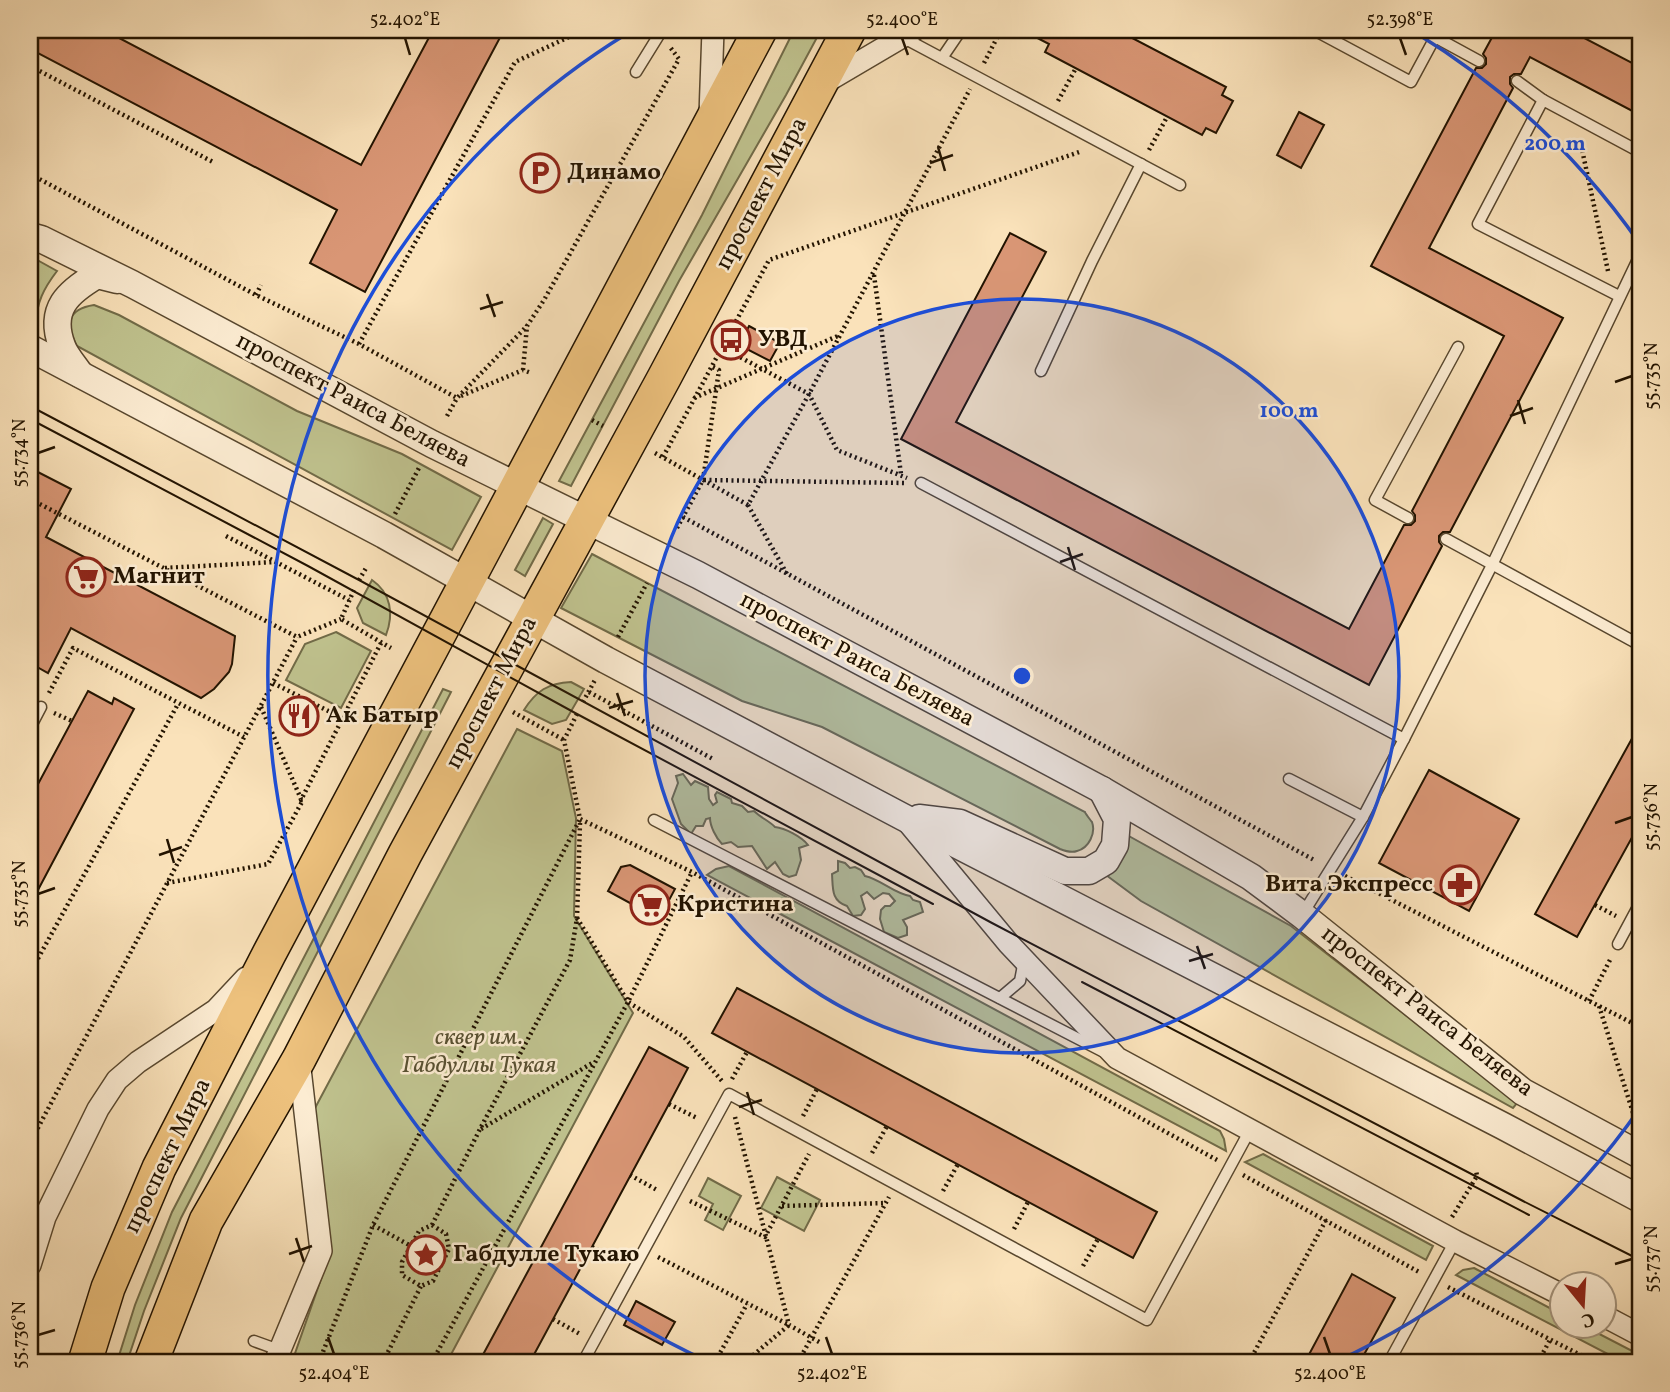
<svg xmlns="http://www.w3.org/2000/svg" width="1670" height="1392" font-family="Vollkorn,serif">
<rect width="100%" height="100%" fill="#fae2ba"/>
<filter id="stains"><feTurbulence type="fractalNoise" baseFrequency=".00286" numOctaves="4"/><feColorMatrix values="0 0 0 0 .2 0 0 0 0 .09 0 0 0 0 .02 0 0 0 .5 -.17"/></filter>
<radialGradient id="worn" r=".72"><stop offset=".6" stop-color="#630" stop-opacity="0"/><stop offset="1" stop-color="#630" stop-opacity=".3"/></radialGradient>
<g fill="#c0c38f" stroke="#716b48" stroke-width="2">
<path d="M794 30H821L786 95 679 281 571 486 559 481 702 215Z"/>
<path d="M30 256 57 271C44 288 36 303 36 325L30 322Z"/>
<path d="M94 305 119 315 297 411 402 454 481 497 452 550 77 346C65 325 67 309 94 305Z"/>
<path d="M543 518 553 524 525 576 515 570Z"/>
<path d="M592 554 1085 812C1085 813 1091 821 1092 822 1096 833 1089 848 1077 851 1072 853 1065 851 1060 849L822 727 742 701 561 608Z"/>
<path d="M372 580C391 593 394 614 386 635L363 623 357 608Z"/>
<path d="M336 632 371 651 341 708 286 680 305 644Z"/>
<path d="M571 682 584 689 566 720 552 724 524 710C536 691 548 683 571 682Z"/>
<path d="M443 689 451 692 181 1218 144 1311 127 1362H117L135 1305 172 1212Z"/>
<path d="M517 729 562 751 576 818 574 916 633 1013 447 1362H292L329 1256 314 1110Z"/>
<path d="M683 774 691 785 695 781 708 787 709 799 713 805 717 802 715 795 717 792 731 799 732 803 742 806 748 812 754 811C761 818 768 820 775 827 785 828 802 837 808 845L799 848 801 860 796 875 789 877 783 874 775 862 767 869 752 846 738 847 731 842 722 844C716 838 710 826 710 818L706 819 703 826H696L691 834 681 824 672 799 678 783 676 776Z"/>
<path d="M1127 835 1291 926 1518 1102 1513 1108 1141 901 1106 875Z"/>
<path d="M838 861 845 863 850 868 855 867 861 870 865 876C882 880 893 893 910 896L913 900 920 902 923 912 903 920 907 927V935L898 938 884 932 880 919 881 910 885 906H890L895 901 889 894 883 893 874 899 867 892 861 896 865 909 861 915 853 916 847 906C831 901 833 888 832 874L838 871Z"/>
<path d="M729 866 1220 1131 1224 1139 1226 1151 707 875 716 869Z"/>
<path d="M1263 1154 1433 1246 1426 1260 1245 1162Z"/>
<path d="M777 1177 820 1200 804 1231 761 1208Z"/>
<path d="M708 1178 741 1196 723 1230 705 1220 713 1204 699 1196Z"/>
<path d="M1474 1268 1561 1314 1562 1326H1584L1638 1354 1640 1362H1623L1456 1275 1463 1270Z"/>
</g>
<g fill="#d99675" stroke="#221300" stroke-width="2">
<path d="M30 30H104L361 165 433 30H504L365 292 310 263 337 210 30 49Z"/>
<path d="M1022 30H1117L1226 87 1222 95 1233 101 1216 133 1206 128 1202 135 1045 52 1049 44Z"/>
<path d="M1496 30H1569L1640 67V115L1530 57 1521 74H1514L1510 77V84L1513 88 1429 248 1563 318 1450 532H1443L1439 536V542L1442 546 1369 685 901 439 1010 233 1046 252 956 422 1349 629 1404 525H1411L1415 521V515L1412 511 1504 336 1371 266 1476 68H1482L1486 64V58L1483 54Z"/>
<path d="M1299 112 1324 125 1301 168 1277 155Z"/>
<path d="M749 326 780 343 770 361 739 345Z"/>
<path d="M30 468 71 489 46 537 235 636 232 664 229 672 214 689 201 698 71 628 48 673 30 663Z"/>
<path d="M88 691 112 704 114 698 134 709 30 905V799Z"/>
<path d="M1640 724V823L1577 937 1535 914Z"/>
<path d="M1429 770 1519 819 1469 911 1379 863Z"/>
<path d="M630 865 675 889 659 919 608 891 621 867Z"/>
<path d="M737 988 1157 1212 1133 1258 712 1033Z"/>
<path d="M649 1047 688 1068 669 1104 530 1362H479Z"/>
<path d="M1352 1274 1395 1298 1360 1362H1305Z"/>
<path d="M636 1301 675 1322 662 1345 624 1325Z"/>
</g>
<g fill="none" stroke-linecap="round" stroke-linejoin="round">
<g stroke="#58472e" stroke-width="13">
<g id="service">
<path d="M1314 30 1411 82 1439 30"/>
<path d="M902 37 1180 185"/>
<path d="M1435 37 1479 61"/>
<path d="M942 58 961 30"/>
<path d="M636 72 662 30"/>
<path d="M1517 81 1543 100"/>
<path d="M1619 296 1478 224 1543 100 1640 152"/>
<path d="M1041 371 1092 261 1141 164"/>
<path d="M921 483 1404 739"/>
<path d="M1408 518 1375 500 1458 347"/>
<path d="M1446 539 1640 645"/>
<path d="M30 728 41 707"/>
<path d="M1289 779 1363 817"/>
<path d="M654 820 1102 1051"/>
<path d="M1302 915 1363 817 1404 739 1492 565 1640 255"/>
<path d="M1618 944 1640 903"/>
<path d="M1000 998 1020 981 1024 960"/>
<path d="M254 1341 279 1350"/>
<path d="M583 1362 729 1094 1147 1320 1250 1130"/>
<path d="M1389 1362 1455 1241"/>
</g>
</g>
<g stroke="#58472e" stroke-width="24">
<g id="minor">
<path d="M824 83 914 30"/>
<path d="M710 115 713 30"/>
<path d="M907 821 1009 944 1117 1058 1455 1241 1562 1295"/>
<path d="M30 1265 45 1217 98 1109 117 1080 138 1062 216 1010 246 978"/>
<path d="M1604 1316 1640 1335"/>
<path d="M275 1362 321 1251 299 1060"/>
</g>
</g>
<g stroke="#58472e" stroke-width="29">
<g id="tertiary">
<path d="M30 236 41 239 132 284 432 444 698 575 1102 790 1251 877 1302 915 1523 1092 1640 1155"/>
<path d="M30 348 384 535 606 660 903 817 1503 1126 1640 1199"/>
<path d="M80 374C74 365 65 355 62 346 48 309 68 292 97 275L117 280"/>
<path d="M919 818 960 823 1065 871H1089L1106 861 1115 845 1117 819 1102 790"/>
</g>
</g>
<g stroke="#221300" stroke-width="36">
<g id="primary">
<path d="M85 1362 108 1288 159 1168 269 954 760 30"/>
<path d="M151 1362 206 1221 299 1059 405 854 664 378 849 30"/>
</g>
</g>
<g stroke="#221300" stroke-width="4.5" stroke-dasharray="2 3.5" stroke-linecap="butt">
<path d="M1635 30 1640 33"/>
<path d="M30 61 35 52"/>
<path d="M984 63 1001 30"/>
<path d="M30 66 213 162"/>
<path d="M1058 101 1076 68"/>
<path d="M1580 140 1608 271"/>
<path d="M1149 150 1167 117"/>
<path d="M30 174 256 295 359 344 457 398"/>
<path d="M874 275 901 474"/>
<path d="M256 295 261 285"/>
<path d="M359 344 515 62 584 30"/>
<path d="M721 347 809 394 837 450 907 478"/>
<path d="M523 370 527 326 544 300 679 59 670 47"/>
<path d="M461 396 523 370 531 373"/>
<path d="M694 398 840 335"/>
<path d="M447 416 457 398 526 327"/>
<path d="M592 420 603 426"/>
<path d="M655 453 748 505 809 394 970 89"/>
<path d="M663 457 769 260 1082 151"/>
<path d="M704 480 905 483"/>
<path d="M30 499 297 637 341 619"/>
<path d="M748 505 787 574"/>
<path d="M395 514 420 466"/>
<path d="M683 517 1316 861"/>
<path d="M677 528 703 480 719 370 711 366"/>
<path d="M226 536 349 600"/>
<path d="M165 568 275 562"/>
<path d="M359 580 366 568"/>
<path d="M354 590 341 619 391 648"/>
<path d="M618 637 647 583"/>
<path d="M273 683 344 719"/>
<path d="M589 692 713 759"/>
<path d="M49 693 73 648 244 737"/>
<path d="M583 702 595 680"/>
<path d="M261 707 301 799"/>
<path d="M513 712 564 740"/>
<path d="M54 713 72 721"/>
<path d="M577 714 564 740 580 819 692 872 1217 1160"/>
<path d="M1632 837 1640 842"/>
<path d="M1345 876 1640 1027"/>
<path d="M167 883 268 864 303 800H301L381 643"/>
<path d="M1595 905 1616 916"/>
<path d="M577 918 628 1002 684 1037 722 1081"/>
<path d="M30 973 178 704"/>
<path d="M1589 1001 1611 958"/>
<path d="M1599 1006 1637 1125"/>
<path d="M732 1079 747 1052"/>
<path d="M669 1104 697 1118"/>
<path d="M803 1116 817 1089"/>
<path d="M735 1117 789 1325 821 1343"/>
<path d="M481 1129 594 1062"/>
<path d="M30 1143 297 637"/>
<path d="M872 1153 887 1126"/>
<path d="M630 1175 657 1190"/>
<path d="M1243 1175 1419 1272"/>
<path d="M943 1191 958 1164"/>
<path d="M690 1201 765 1237 809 1154"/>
<path d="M782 1206 886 1203"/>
<path d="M1452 1217 1477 1176 1476 1170"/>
<path d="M373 1225 411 1246"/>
<path d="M432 1225 480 1129 570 960 577 918 580 823"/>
<path d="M432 1225 446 1234 449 1249 433 1281 421 1286 402 1275V1262L419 1231Z"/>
<path d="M1014 1229 1028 1202"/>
<path d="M592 1247 619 1261"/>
<path d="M658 1257 789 1325 745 1362"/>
<path d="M1083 1266 1098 1239"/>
<path d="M1448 1287 1594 1362"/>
<path d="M553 1319 580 1334"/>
<path d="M319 1362 373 1225 580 819"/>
<path d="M383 1362 421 1286"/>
<path d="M432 1362 628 1002 692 872"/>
<path d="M715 1362 747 1304"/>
<path d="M798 1362 889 1197"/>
<path d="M1249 1362 1326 1220"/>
<path d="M1538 1362 1550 1340"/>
</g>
<use href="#service" stroke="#fcecd2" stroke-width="10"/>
<use href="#minor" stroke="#fcecd2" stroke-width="21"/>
<use href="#tertiary" stroke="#fcecd2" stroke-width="26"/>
<use href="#primary" stroke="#edc17d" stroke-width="33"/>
<g stroke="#221300" stroke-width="2">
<path d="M30 406 359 580 992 923 1523 1201 1640 1260"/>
<path d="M30 419 308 566 577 714 933 904"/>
<path d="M1082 982 1529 1215"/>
</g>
</g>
<path fill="none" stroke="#221300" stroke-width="2.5" d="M405 38 410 55M902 38 908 55M1400 38 1406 55M938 147 945 171M930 163 953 155M487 294 495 317M480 309 503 302M1615 382 1632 376M1518 400 1525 424M1510 416 1533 408M38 453 55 447M1068 547 1075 570M1060 562 1083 554M617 693 625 716M609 708 633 701M1615 823 1632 817M167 839 174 863M159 855 182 847M38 894 55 888M1197 946 1205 969M1189 961 1213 954M747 1092 754 1115M739 1107 762 1100M296 1238 304 1262M289 1254 312 1246M1615 1264 1632 1259M38 1335 55 1330M328 1337 334 1354M826 1337 832 1354M1324 1337 1330 1354"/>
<circle cx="1022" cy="676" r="377" fill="#1d4ed8" fill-opacity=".12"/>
<g fill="none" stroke="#1d4ed8" stroke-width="3.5">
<circle cx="1022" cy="676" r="377"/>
<path d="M1640 1108A754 754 0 0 1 1335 1362M709 1362A754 754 0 0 1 628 33M1416 33A754 754 0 0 1 1640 244"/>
</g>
<defs>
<g id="parking-ring" transform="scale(2.0125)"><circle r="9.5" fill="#fcecd2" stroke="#8f2418" stroke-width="1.5"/><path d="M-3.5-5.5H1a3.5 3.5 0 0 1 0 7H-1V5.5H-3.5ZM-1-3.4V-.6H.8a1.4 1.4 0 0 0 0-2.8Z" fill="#8f2418"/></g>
<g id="bus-ring" transform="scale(2.0125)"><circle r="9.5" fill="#fcecd2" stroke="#8f2418" stroke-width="1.5"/><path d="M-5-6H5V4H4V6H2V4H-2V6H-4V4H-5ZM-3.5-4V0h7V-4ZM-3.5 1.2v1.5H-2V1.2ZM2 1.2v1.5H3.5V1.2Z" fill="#8f2418"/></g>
<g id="supermarket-ring" transform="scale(2.0125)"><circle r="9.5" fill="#fcecd2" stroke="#8f2418" stroke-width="1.5"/><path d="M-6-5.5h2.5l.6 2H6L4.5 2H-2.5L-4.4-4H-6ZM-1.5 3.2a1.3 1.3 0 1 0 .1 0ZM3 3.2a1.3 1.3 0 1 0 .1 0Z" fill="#8f2418"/></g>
<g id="restaurant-ring" transform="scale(2.0125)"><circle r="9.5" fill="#fcecd2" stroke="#8f2418" stroke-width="1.5"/><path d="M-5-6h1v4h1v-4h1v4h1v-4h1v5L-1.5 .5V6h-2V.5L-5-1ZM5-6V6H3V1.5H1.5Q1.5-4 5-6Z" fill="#8f2418"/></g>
<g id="pharmacy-ring" transform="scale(2.0125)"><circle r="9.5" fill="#fcecd2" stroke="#8f2418" stroke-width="1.5"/><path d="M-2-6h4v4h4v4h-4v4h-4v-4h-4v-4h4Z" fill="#8f2418"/></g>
<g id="sight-ring" transform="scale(2.0125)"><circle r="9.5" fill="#fcecd2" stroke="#8f2418" stroke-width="1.5"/><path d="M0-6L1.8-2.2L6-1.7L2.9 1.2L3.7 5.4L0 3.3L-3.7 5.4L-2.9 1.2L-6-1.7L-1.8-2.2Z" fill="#8f2418"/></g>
</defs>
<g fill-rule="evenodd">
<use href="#parking-ring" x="540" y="173"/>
<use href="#bus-ring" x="731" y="340"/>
<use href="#supermarket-ring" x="86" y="577"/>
<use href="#restaurant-ring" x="299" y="716"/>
<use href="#pharmacy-ring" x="1460" y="885"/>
<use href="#supermarket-ring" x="650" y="905"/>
<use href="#sight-ring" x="426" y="1255"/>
</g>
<g text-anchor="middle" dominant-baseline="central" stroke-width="5" stroke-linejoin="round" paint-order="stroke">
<g font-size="24" font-weight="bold" fill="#221300" stroke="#fcecd2" text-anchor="start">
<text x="567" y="173">Динамо</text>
<text x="758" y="340">УВД</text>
<text x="113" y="577">Магнит</text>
<text x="326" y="716">Ак Батыр</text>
<text x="1433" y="885" text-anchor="end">Вита Экспресс</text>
<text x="677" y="905">Кристина</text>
<text x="453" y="1255">Габдулле Тукаю</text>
</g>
<g font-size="24" fill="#221300" stroke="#fcecd2">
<text transform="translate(762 194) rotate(-62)">проспект Мира</text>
<text transform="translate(353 401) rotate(28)">проспект Раиса Беляева</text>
<text transform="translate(857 660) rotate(28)">проспект Раиса Беляева</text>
<text transform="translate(492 693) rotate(-62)">проспект Мира</text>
<text transform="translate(1427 1012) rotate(38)">проспект Раиса Беляева</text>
<text transform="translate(168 1156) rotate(-64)">проспект Мира</text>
</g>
<g font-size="24" font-style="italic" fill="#595132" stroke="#fcecd2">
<text x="479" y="1038">сквер им.<tspan x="479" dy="28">Габдуллы Тукая</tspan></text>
</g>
</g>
<circle cx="1022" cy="676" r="10" fill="#1d4ed8" stroke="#fcecd2" stroke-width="3.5"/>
<g font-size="21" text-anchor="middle" font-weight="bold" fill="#1d4ed8" stroke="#fcecd2" stroke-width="5" stroke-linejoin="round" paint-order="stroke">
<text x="1555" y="150">200 m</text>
<text x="1289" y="417">100 m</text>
</g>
<rect width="1670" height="1392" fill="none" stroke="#fae2ba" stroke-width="77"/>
<g transform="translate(1583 1305) rotate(162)"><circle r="33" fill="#fcecd2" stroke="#a5957e" stroke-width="2"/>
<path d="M0-5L12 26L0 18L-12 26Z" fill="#8f2418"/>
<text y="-10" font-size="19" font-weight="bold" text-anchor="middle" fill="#221300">С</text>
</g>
<rect x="38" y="38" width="1594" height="1316" fill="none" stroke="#221300" stroke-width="2.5"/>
<g font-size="18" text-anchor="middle" fill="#221300">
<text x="405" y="25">52.402°E</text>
<text x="902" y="25">52.400°E</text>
<text x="1400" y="25">52.398°E</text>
<text transform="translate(1651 376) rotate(-90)" y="6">55.735°N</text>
<text transform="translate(19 453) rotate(-90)" y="6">55.734°N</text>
<text transform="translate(1651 817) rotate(-90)" y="6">55.736°N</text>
<text transform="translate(19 894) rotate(-90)" y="6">55.735°N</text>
<text transform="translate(1651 1259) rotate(-90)" y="6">55.737°N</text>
<text transform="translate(19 1335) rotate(-90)" y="6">55.736°N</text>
<text x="334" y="1379">52.404°E</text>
<text x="832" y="1379">52.402°E</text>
<text x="1330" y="1379">52.400°E</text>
</g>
<rect width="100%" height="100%" filter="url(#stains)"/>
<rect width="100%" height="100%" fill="url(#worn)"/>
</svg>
